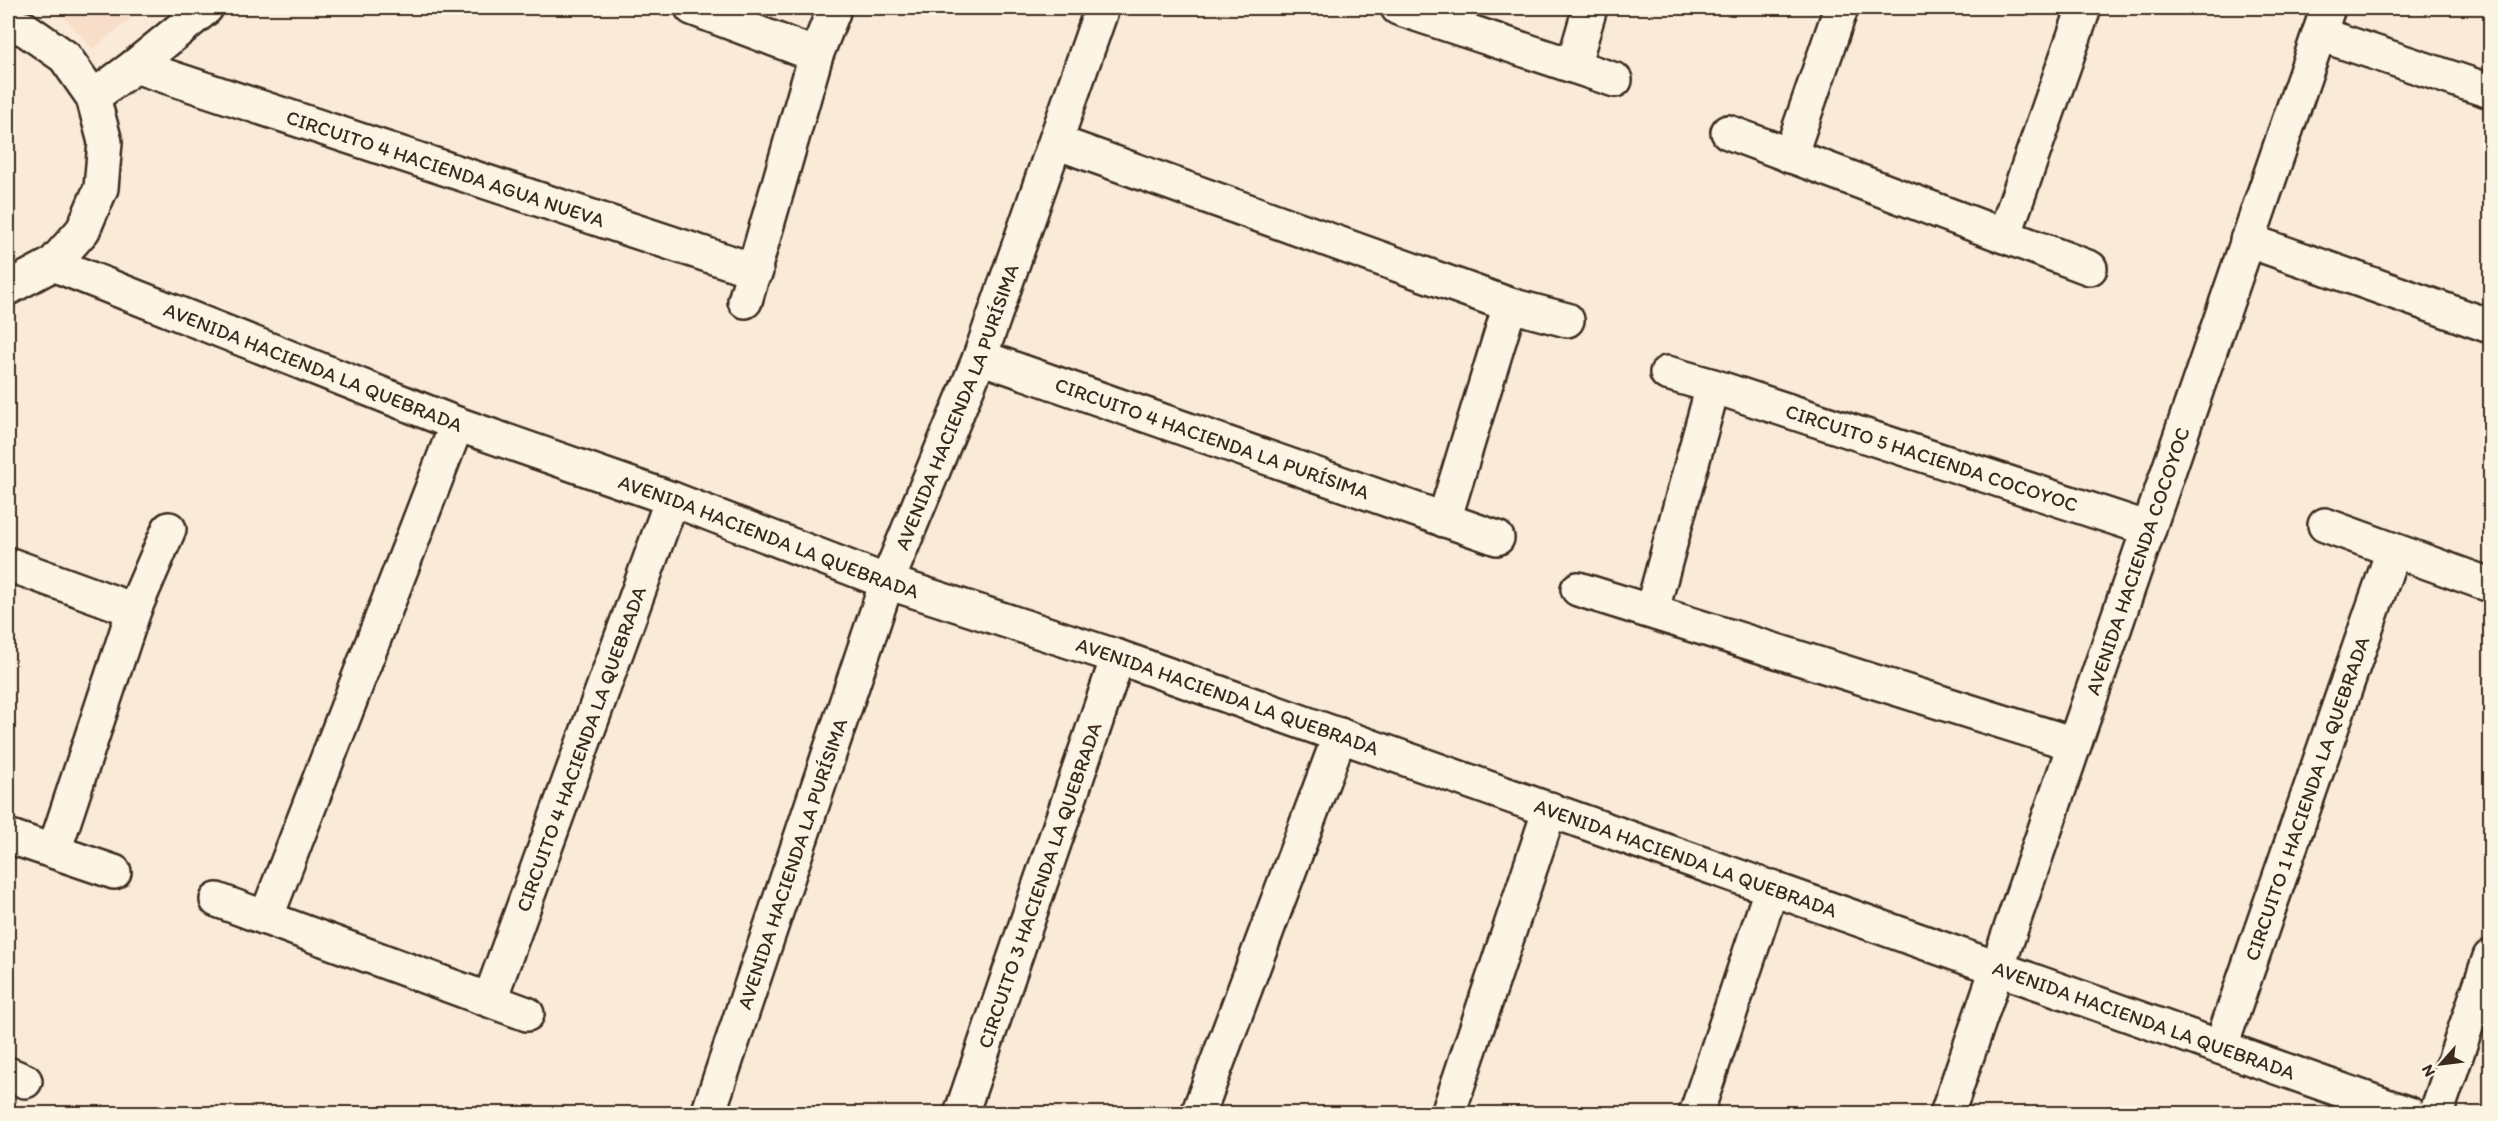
<svg xmlns="http://www.w3.org/2000/svg" width="2498" height="1121" font-family="Itim,sans-serif">
<rect width="100%" height="100%" fill="#faead8"/>
<filter id="ink" filterUnits="userSpaceOnUse"><feTurbulence type="fractalNoise" baseFrequency=".0167" numOctaves="2"/><feDisplacementMap in="SourceGraphic" scale="12" xChannelSelector="R" yChannelSelector="G"/><feConvolveMatrix kernelMatrix="1 2 1 2 8 2 1 2 1" color-interpolation-filters="sRGB"/></filter>
<g filter="url(#ink)">
<path fill="#f8ddc8" d="M52 8H143L93 49 59 11Z"/>
<g fill="none" stroke-linecap="round" stroke-linejoin="round">
<g stroke="#3b2a1e" stroke-width="38">
<g id="street">
<path d="M692 8 816 55"/>
<path d="M1398 8 1615 80"/>
<path d="M2319 34 2490 91"/>
<path id="s1" d="M135 66 756 271"/>
<path d="M1573 66 1590 8"/>
<path d="M1728 132 2090 268"/>
<path d="M1056 142 1510 305 1567 320"/>
<path d="M1790 156 1841 8"/>
<path d="M2004 236 2084 8"/>
<path d="M2247 240 2490 326"/>
<path id="s2" d="M53 264 457 424 672 499 887 582 1118 657 2409 1114"/>
<path d="M745 301 816 55 833 12"/>
<path id="s3" d="M980 357 1497 538"/>
<path id="s4" d="M1667 373 1713 386 2149 529"/>
<path d="M1444 520 1510 305"/>
<path d="M2325 525 2490 585"/>
<path d="M8 564 134 610"/>
<path d="M1578 589 2074 744"/>
<path d="M1652 610 1713 386"/>
<path d="M8 836 114 872"/>
<path d="M54 851 134 610 169 529"/>
<path d="M217 900 527 1014"/>
<path d="M266 918 457 424"/>
<path id="s5" d="M490 999 672 499"/>
<path id="s6" d="M2221 1046 2393 551"/>
<path d="M8 1074 25 1081"/>
<path id="s7" d="M708 1114 887 582 980 357 1102 8"/>
<path id="s8" d="M961 1114 1118 657"/>
<path d="M1198 1114 1340 735"/>
<path d="M1448 1114 1550 809"/>
<path d="M1696 1114 1772 887"/>
<path id="s9" d="M1947 1114 2328 8"/>
<path d="M2436 1114 2490 957"/>
</g>
</g>
<g stroke="#3b2a1e" stroke-width="38">
<g id="secondary">
<path d="M8 24 25 29 65 57 93 97 105 142 101 188 83 230 53 264 8 288"/>
<path d="M93 97 135 66 206 8"/>
</g>
</g>
<use href="#street" stroke="#fcf5e5" stroke-width="33"/>
<use href="#secondary" stroke="#fcf5e5" stroke-width="33"/>
</g>
</g>
<g text-anchor="middle" dominant-baseline="central" stroke-width="4.5" stroke-linejoin="round" paint-order="stroke">
<g font-size="20" fill="#3b2a1e" stroke="#fcf5e5">
<text stroke="none"><textPath href="#s1" startOffset="327">CIRCUITO 4 HACIENDA AGUA NUEVA</textPath></text>
<text stroke="none"><textPath href="#s2" startOffset="280">AVENIDA HACIENDA LA QUEBRADA</textPath></text>
<text stroke="none"><textPath href="#s7" startOffset="750">AVENIDA HACIENDA LA PURÍSIMA</textPath></text>
<text stroke="none"><textPath href="#s3" startOffset="246">CIRCUITO 4 HACIENDA LA PURÍSIMA</textPath></text>
<text stroke="none"><textPath href="#s4" startOffset="278">CIRCUITO 5 HACIENDA COCOYOC</textPath></text>
<text stroke="none"><textPath href="#s2" startOffset="766">AVENIDA HACIENDA LA QUEBRADA</textPath></text>
<text stroke="none"><textPath href="#s9" startOffset="585">AVENIDA HACIENDA COCOYOC</textPath></text>
<text stroke="none"><textPath href="#s2" startOffset="1252">AVENIDA HACIENDA LA QUEBRADA</textPath></text>
<text stroke="none"><textPath href="#s5" startOffset="266">CIRCUITO 4 HACIENDA LA QUEBRADA</textPath></text>
<text stroke="none"><textPath href="#s6" startOffset="262">CIRCUITO 1 HACIENDA LA QUEBRADA</textPath></text>
<text stroke="none"><textPath href="#s2" startOffset="1738">AVENIDA HACIENDA LA QUEBRADA</textPath></text>
<text stroke="none"><textPath href="#s7" startOffset="264">AVENIDA HACIENDA LA PURÍSIMA</textPath></text>
<text stroke="none"><textPath href="#s8" startOffset="242">CIRCUITO 3 HACIENDA LA QUEBRADA</textPath></text>
<text stroke="none"><textPath href="#s2" startOffset="2224">AVENIDA HACIENDA LA QUEBRADA</textPath></text>
</g>
</g>
<rect width="2498" height="1121" fill="none" stroke="#fcf5e5" stroke-width="30"/>
<rect x="15" y="15" width="2468" height="1091" fill="none" stroke="#3b2a1e" stroke-width="2" filter="url(#ink)"/>
<g transform="translate(2441 1064) rotate(242)" stroke="#fcf5e5" stroke-width="4.5" paint-order="stroke">
<path d="M0-4.5L10 22L0 15L-10 22Z" fill="#3b2a1e"/>
<text y="-9" font-size="16" font-weight="bold" text-anchor="middle" fill="#3b2a1e">N</text>
</g>
</svg>
